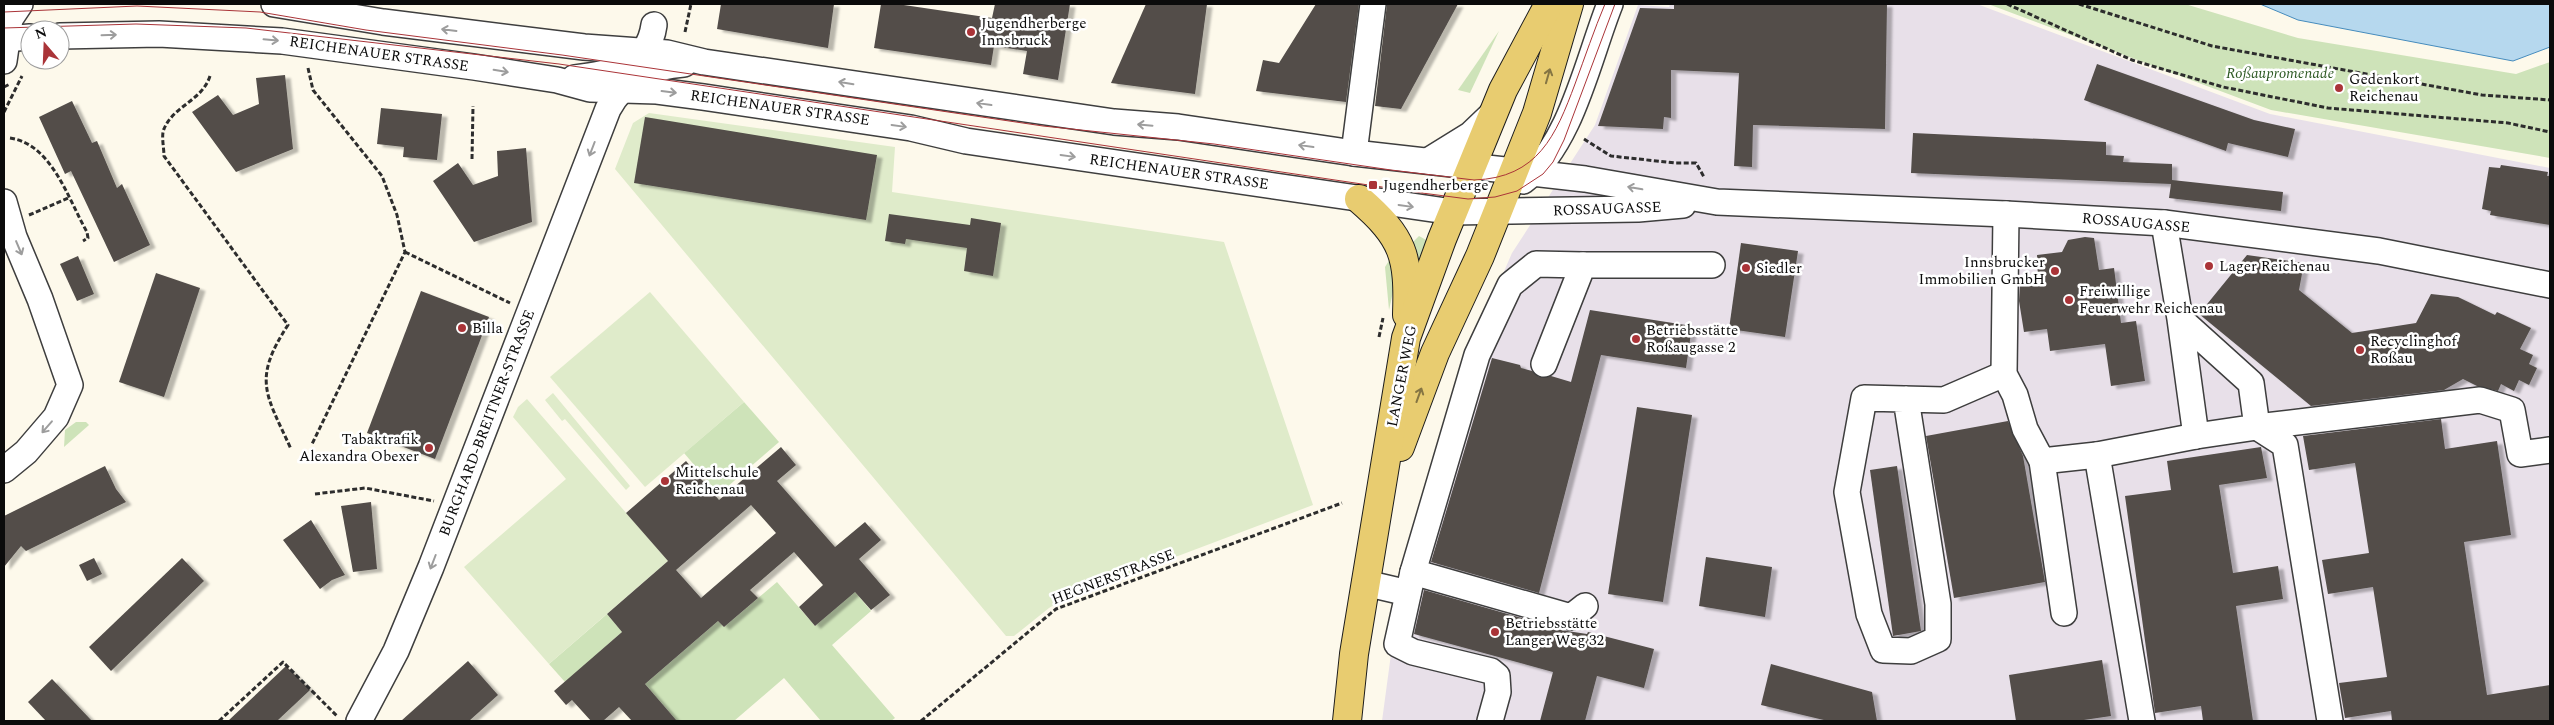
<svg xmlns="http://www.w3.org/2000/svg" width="2554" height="725" font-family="Spectral,serif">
<defs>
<filter id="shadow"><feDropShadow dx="5.5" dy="3" stdDeviation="1" flood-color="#0004"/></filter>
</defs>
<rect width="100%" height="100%" fill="#fdf9eb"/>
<path fill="#e8e0e9" d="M1670 4H1977L2270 114 2550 168V721H1382L1396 617 1460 373 1512 253 1595 125 1638 5 1669 7Z"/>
<g fill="#cee3b9">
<path d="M1988 4H2185L2298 38 2516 74 2550 62V158L2271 110Z"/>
<path d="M1499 31 1470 93 1458 90Z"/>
<path d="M1419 236 1428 241 1419 265 1410 245Z"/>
<path d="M1390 259 1395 283 1389 310 1385 267Z"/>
<path d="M744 402 779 442 719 494 684 453Z"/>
<path d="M76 422H86L89 425 64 447 65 430Z"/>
<path d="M777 582 815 626 845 600 851 587 871 611 832 645 895 718 891 721H821L784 678 734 721H677L645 684 718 621 724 627Z"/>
<path d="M607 614 622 632 565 682 549 664Z"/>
</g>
<g fill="#dfebca">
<path d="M649 113 895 147 892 192 1224 242 1313 505 1064 599 1049 608 1014 636H1006L615 169 633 123Z"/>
<path d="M650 292 744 402 645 487 550 377Z"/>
<path d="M553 393 630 486 626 490 565 419 562 421 545 400Z"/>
<path d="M527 399 668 561 549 664 464 567 566 479 513 417 518 407Z"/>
</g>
<path fill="#b6d8ee" stroke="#468cbd" d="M2260 4H2550V47L2513 61 2298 20Z"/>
<g fill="#524d49" fill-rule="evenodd" filter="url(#shadow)">
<path d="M721 4H834L828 48 717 29Z"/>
<path d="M881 4H897L992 18 995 4H1070L1058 80 1023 74 1027 51 994 46 991 65 874 48Z"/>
<path d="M1146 4H1207L1195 94 1111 83Z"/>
<path d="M1316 4H1359L1346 102 1256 91 1263 60 1279 63Z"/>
<path d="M1387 4H1458L1401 109 1375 106Z"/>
<path d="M1674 4H1887L1885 129 1753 125 1752 167 1734 166 1739 73 1671 70V118L1664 117 1663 129 1598 126 1640 8 1674 9Z"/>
<path d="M2097 64 2254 120 2295 129 2288 157 2228 143 2226 151 2084 100Z"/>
<path d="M285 75 293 149 236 172 192 112 218 95 233 115 259 104 256 78Z"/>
<path d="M72 101 92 143 97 141 117 188 122 184 150 245 114 262 71 171 65 174 39 117Z"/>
<path d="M381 108 442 114 437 160 403 157 404 147 377 144Z"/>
<path d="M645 117 877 155 866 220 634 183Z"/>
<path d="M1913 133 2106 142V155L2124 156 2123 162 2172 164V183V180L2283 192 2281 211 2169 198 2171 184 1911 173Z"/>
<path d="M526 148 532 222 474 242 433 181 458 163 473 185 498 176 497 151Z"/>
<path d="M2501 165 2548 172 2547 176H2550V225L2490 215 2491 211 2482 209 2489 167 2500 168Z"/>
<path d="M889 214 970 225 971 218 1001 223 993 276 964 271 967 248 906 239 905 244 885 241Z"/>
<path d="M2085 237 2094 238 2099 270 2114 268 2121 323 2136 321 2145 381 2111 386 2105 344 2050 351 2047 329 2024 332 2019 301 2020 282 2038 280 2037 255 2062 252 2068 240Z"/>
<path d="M1741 243 1798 251 1785 337 1729 329Z"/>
<path d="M2247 255 2304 263 2299 290 2352 333 2416 323 2431 294 2458 297 2495 315 2497 312 2531 328 2520 349 2533 355 2529 364 2537 368 2529 385 2519 380 2514 391 2501 384 2498 391 2477 386 2463 379 2444 390 2311 406 2199 314Z"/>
<path d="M78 256 94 294 77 301 60 264Z"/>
<path d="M156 273 200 288 164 397 119 382Z"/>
<path d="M421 291 489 317 435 459 367 433Z"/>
<path d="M1590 310 1692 326 1686 368 1601 355 1539 593 1431 562 1492 358 1520 365 1521 368 1532 371 1539 377 1551 376 1571 382Z"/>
<path d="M1637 407 1692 415 1663 602 1608 594Z"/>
<path d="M2441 419 2445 449 2497 441 2511 535 2464 542 2487 695 2550 685V721H2392L2391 711 2345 718 2339 683 2387 677 2373 587 2328 594 2322 560 2369 553 2355 463 2309 470 2303 436Z"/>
<path d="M2008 421 2023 456 2045 582 1954 598 1926 436Z"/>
<path d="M781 447 796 465 777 481 835 547 865 522 881 540 859 559 890 595 871 610 855 592 815 626 799 607 823 585 794 552 750 590 758 598 724 627 718 621 645 684 677 721H632L619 707 603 721H591L572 700 566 705 554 691 622 632 607 614 668 561 626 513 686 461 719 500ZM751 505 776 533 701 598 676 570Z"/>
<path d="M2261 447 2267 478 2219 485 2233 573 2278 566 2283 599 2236 606 2253 721H2203L2201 706 2155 713 2125 496 2171 490 2167 461Z"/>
<path d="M105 466 116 489 126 502 26 551 21 546 4 567V516Z"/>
<path d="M1897 466 1921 631 1893 636 1870 470Z"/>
<path d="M371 502 377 569 353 572 341 506Z"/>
<path d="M311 520 345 575 332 580 320 589 283 540Z"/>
<path d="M1706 557 1772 567 1765 617 1699 606Z"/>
<path d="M94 558 102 574 87 581 79 565Z"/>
<path d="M182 558 204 581 111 671 89 647Z"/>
<path d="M1424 590 1567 631 1587 634 1588 632 1654 649 1644 688 1597 676 1585 721H1540L1553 672 1414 634Z"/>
<path d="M2102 660 2111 716 2077 721H2016L2009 675Z"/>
<path d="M468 661 498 695 469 721H401Z"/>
<path d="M1771 664 1872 692 1877 721H1828L1761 705Z"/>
<path d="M286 666 310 690 277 721H228Z"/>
<path d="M52 679 73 701 92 721H46L28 702Z"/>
</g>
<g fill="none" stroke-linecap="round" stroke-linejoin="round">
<g stroke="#3e3e3e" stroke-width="28">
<g id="minor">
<path d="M274 4 383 22 584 47 667 53 704 62 1114 122 1178 127 1354 153 1585 179 1717 202 2006 214 2164 223 2379 251 2550 285"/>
<path d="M60 36 159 34 282 41 474 67 557 80 590 89 657 91 703 97 911 128 966 141 1453 212 1638 209 1683 205"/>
<path d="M4 39 30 37"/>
<path d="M4 61 10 19 20 4"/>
<path d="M574 78C611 73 648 68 654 25"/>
<path d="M1354 153 1373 4"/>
<path d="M1428 161 1470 135 1493 113"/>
<path d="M1523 181C1571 145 1588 59 1610 4"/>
<path d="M4 202 14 237 40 299 70 385 56 417 26 452 4 470"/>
<path d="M2006 214 2004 374 2015 395 2025 429 2042 461 2097 455"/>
<path d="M2164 223 2180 319 2196 436 2257 427 2251 383 2180 319"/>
<path d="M1583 265 1536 264 1510 285 1477 355 1413 572 1571 617 1585 606"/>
<path d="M1544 364 1583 265H1712"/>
<path d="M1906 399 1938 604V639L1911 651 1883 650 1869 614 1847 492 1864 398 1944 400 2004 374"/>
<path d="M2257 427 2480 400 2512 410 2520 454 2550 450"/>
<path d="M2257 427 2285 445 2330 721"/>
<path d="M2042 461 2064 613"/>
<path d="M1413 572 1397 644 1413 652 1491 671 1497 676 1498 692 1490 721"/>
<path d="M1365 583 1408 593"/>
<path d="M359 721 396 651 431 567 608 109C625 78 651 66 684 64"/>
<path d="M2142 721 2097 455 2196 436"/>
</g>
</g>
<g stroke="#1c1c1c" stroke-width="30">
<g id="major">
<path d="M1359 199C1404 238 1409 256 1407 315"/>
<path d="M1400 447 1435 353 1480 256 1537 113 1569 4"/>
<path d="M1347 721 1354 654 1406 338 1442 239 1503 90 1549 4"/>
</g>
</g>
<g stroke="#2d2d2d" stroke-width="3" stroke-dasharray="5 2.5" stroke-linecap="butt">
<path d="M2007 4 2132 60 2223 87 2328 108 2508 123 2550 132"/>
<path d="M2079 4 2212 46 2482 95 2550 100"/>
<path d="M685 32 691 4"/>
<path d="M308 68 313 90 382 176 397 215 405 252 312 444"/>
<path d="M210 76C202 101 173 106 164 129 161 135 164 148 164 156L288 325C252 380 266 394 291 449"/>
<path d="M4 87 10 84"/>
<path d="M4 112 22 76"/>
<path d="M10 138C52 144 68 199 87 232L88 238 83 241"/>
<path d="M1584 139 1611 156 1675 163H1696L1704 177"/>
<path d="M472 159 473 106"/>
<path d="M29 215 68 198"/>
<path d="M405 252 510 303"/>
<path d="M1379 337 1383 318"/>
<path d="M315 494 365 488 434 501"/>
<path d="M219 721 283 662 337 716"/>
<path d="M921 721 1056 609 1342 503"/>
</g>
<use href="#minor" stroke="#fff" stroke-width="25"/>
<use href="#major" stroke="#e8cc70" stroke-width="28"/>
<g stroke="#aa3438" stroke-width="1">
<path d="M4 12 137 6 260 12 366 30 562 55 1043 126 1214 144 1391 170 1474 180C1538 178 1556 135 1575 84 1585 57 1594 30 1605 4"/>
<path d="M4 28 136 24 246 28 559 64 1422 193 1468 199 1495 197 1517 191 1543 174 1553 162 1564 140 1615 4"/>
</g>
</g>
<defs><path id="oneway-shaft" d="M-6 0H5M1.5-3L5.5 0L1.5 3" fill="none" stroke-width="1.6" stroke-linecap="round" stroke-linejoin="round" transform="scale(1.25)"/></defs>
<g stroke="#9d9d9d">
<use href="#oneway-shaft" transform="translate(449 30) rotate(-173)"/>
<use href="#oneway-shaft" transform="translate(109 35) rotate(-2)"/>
<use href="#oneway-shaft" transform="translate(271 40) rotate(5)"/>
<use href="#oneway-shaft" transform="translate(501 71) rotate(9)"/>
<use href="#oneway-shaft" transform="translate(846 83) rotate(-171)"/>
<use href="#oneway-shaft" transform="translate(669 92) rotate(7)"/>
<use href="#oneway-shaft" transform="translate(984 104) rotate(-172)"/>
<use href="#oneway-shaft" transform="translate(1145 125) rotate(-175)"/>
<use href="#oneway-shaft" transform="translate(899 126) rotate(8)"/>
<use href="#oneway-shaft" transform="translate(1306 146) rotate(-172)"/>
<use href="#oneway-shaft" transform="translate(592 149) rotate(111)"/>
<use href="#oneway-shaft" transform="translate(1068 156) rotate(8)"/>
<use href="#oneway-shaft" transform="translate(1635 188) rotate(-170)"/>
<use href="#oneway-shaft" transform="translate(1406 206) rotate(8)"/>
<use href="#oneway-shaft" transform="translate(19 248) rotate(67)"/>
<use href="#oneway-shaft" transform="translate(47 427) rotate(131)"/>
<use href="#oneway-shaft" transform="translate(433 562) rotate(111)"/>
</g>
<g stroke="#857543">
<use href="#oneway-shaft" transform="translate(1548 76) rotate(-74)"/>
<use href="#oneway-shaft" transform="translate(1419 395) rotate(-70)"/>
</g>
<g fill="#aa3438" stroke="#fff" stroke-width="2">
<circle cx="971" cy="32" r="5"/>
<circle cx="2339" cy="88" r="5"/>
<rect x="1368" y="180" width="10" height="10" rx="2.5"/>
<circle cx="2209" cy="266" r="5"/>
<circle cx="1746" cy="268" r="5"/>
<circle cx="2055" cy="271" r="5"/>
<circle cx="2069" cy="300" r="5"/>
<circle cx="462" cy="328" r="5"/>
<circle cx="1636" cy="339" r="5"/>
<circle cx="2360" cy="350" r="5"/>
<circle cx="429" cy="448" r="5"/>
<circle cx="665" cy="481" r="5"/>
<circle cx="1495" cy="632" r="5"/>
</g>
<g text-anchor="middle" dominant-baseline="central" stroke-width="5" stroke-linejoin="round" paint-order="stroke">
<g font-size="15" fill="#0b0b0b" stroke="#fff" text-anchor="start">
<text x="981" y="23">Jugendherberge<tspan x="981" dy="17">Innsbruck</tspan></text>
<text x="2349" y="79">Gedenkort<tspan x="2349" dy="17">Reichenau</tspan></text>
<text x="1383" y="185">Jugendherberge</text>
<text x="2045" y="262" text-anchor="end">Innsbrucker<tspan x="2045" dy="17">Immobilien GmbH</tspan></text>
<text x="2219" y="266">Lager Reichenau</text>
<text x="1756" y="268">Siedler</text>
<text x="2079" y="291">Freiwillige<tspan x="2079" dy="17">Feuerwehr Reichenau</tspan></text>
<text x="472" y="328">Billa</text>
<text x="1646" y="330">Betriebsstätte<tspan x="1646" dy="17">Roßaugasse 2</tspan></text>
<text x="2370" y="341">Recyclinghof<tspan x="2370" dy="17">Roßau</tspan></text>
<text x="419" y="439" text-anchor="end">Tabaktrafik<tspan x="419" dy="17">Alexandra Obexer</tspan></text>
<text x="675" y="472">Mittelschule<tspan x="675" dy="17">Reichenau</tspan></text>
<text x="1505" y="623">Betriebsstätte<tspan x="1505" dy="17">Langer Weg 32</tspan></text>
</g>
<g font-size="15" fill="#0b0b0b" stroke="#fff">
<text transform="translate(379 54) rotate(8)">REICHENAUER STRASSE</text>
<text transform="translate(780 108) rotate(8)">REICHENAUER STRASSE</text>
<text transform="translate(1179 172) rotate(8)">REICHENAUER STRASSE</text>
<text transform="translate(1607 209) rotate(-2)">ROSSAUGASSE</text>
<text transform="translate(2136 223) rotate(5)">ROSSAUGASSE</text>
<text transform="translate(1402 376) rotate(-79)">LANGER WEG</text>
<text transform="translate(487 423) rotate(-69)">BURGHARD-BREITNER-STRASSE</text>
<text transform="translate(1113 577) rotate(-21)">HEGNERSTRASSE</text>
</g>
<g font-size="15" font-style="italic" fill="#2e5a24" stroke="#fff">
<text x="2280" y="73">Roßaupromenade</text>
</g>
</g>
<rect width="2554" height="725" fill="none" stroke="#0b0b0b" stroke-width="10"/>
<g transform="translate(45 45) rotate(341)"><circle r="24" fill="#ffffff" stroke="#9d9d9d"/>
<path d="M0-4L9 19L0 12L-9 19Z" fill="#aa3438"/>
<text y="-8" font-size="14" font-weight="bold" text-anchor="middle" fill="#0b0b0b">N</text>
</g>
</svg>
